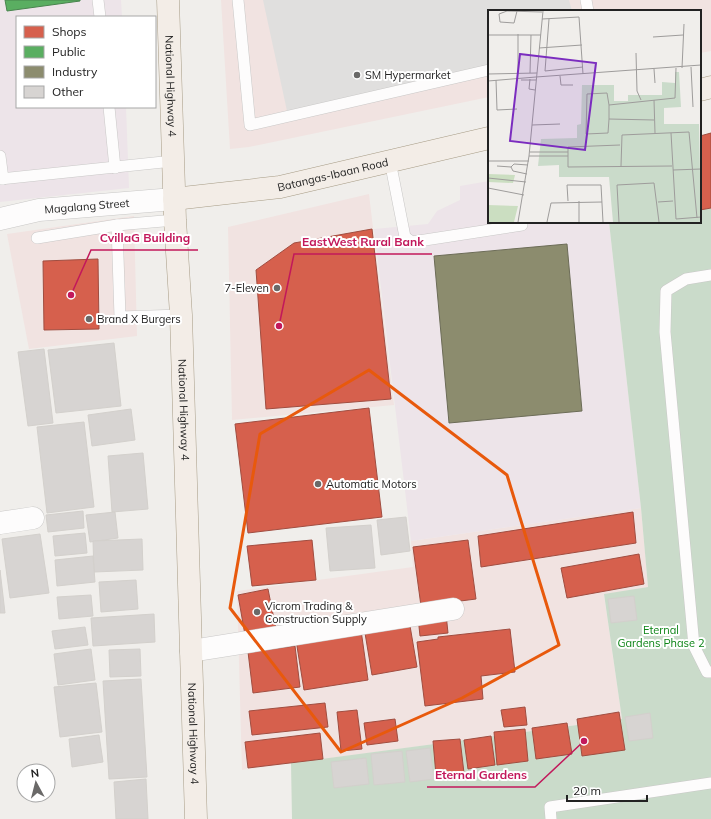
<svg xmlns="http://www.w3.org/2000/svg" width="711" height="819" font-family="Mulish,sans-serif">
<rect width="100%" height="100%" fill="#f0eeeb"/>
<g fill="#f1e3e1">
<path d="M221 0H711V51L700 53V11H489V97L249 147 230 149Z"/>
<path d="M369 194 394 405 232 420 228 227Z"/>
<path d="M134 216 137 336 29 349 7 234Z"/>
<path d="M641 508 648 587 604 595 622 719 242 770 237 591 413 567 411 541Z"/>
</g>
<g fill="#ede4e9">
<path d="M0 0H121L122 17H17V107H126L129 188 0 202Z"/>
<path d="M489 181V222H609L641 508 411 541 374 229 428 224 437 211 460 200V186Z"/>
</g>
<path fill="#cadbca" d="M711 208V819H292L291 763 622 719 604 594 648 587 641 508 609 222H700V210Z"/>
<path fill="#e0dfde" d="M263 0H569L572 11H489V72L287 111Z"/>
<g fill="#d6604d" stroke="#a04d40">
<path d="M711 133V208L700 210V136Z"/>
<path d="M372 229 391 399 266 409 256 270 294 243Z"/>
<path d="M98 259 99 329 44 330 43 261Z"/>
<path d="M369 408 382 517 248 533 235 424Z"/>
<path d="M633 512 636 543 481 567 478 536Z"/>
<path d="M312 540 316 580 252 586 247 546Z"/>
<path d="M468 540 476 599 421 606 413 547Z"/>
<path d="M639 554 644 584 567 598 561 568Z"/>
<path d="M268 589 276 629 245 635 238 595Z"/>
<path d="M446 614 448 633 420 636 418 617Z"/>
<path d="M409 620 417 667 372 675 364 627Z"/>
<path d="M510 629 515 672 481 676 483 699 425 706 417 642 438 639V637Z"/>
<path d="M361 630 368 680 304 690 296 640Z"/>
<path d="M295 646 300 687 253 693 248 652Z"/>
<path d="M325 703 328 727 252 735 249 711Z"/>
<path d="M525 707 527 725 504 727 501 710Z"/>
<path d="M357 710 362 749 341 751 337 712Z"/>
<path d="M619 712 625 750 582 756 577 719Z"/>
<path d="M395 719 398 741 367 745 364 723Z"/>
<path d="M567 723 572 754 536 759 532 728Z"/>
<path d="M525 729 528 761 497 765 494 732Z"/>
<path d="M320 733 323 759 248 768 245 742Z"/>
<path d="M491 736 495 765 468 769 464 740Z"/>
<path d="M460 739 464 773 436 775 433 741Z"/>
</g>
<path fill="#5aae61" stroke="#49844e" d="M5 0H80V1L7 11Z"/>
<path fill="#8c8c6e" stroke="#6c6c57" d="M567 244 582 411 449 423 434 256Z"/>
<g fill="#d7d4d2" stroke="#d3d0cc">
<path d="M114 343 121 406 56 413 48 350Z"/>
<path d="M44 349 53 423 28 426 18 352Z"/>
<path d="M131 409 135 440 92 446 88 415Z"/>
<path d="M84 422 94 507 47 513 37 427Z"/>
<path d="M143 453 148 509 112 512 108 456Z"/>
<path d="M83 511 84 528 48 532 46 515Z"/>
<path d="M115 512 118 538 90 542 86 515Z"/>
<path d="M406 517 410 551 381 555 377 520Z"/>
<path d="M371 525 375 568 330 571 326 528Z"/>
<path d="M85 533 87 553 55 556 53 536Z"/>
<path d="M40 534 49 593 10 598 2 539Z"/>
<path d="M142 539 143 570 94 572 93 541Z"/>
<path d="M93 556 95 582 57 586 55 560Z"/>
<path d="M0 570 5 613H0Z"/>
<path d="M136 580 138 609 101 612 99 582Z"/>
<path d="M91 595 93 616 59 619 57 597Z"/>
<path d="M634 596 637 620 611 623 608 599Z"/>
<path d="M154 614 155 642 93 646 91 618Z"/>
<path d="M85 627 88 645 55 649 52 631Z"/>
<path d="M91 649 95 680 58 685 54 654Z"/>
<path d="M140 649 141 676 110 677 109 650Z"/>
<path d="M141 679 147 777 109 779 103 681Z"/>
<path d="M96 683 102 732 60 737 54 687Z"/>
<path d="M650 713 653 738 629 741 625 717Z"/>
<path d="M99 735 103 762 72 767 69 739Z"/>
<path d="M430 748 434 779 410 782 406 751Z"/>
<path d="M402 751 405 782 374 785 371 754Z"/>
<path d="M366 758 369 784 334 788 331 762Z"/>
<path d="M146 779 148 819H116L114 782Z"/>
</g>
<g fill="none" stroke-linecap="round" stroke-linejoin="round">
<g stroke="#c9c8c7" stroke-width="12">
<g id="lane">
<path d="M98 0 100 17"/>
<path d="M238 0 250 125 489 70"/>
<path d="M586 0 588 11"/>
<path d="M109 107 115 168"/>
<path d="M0 156 3 179"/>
<path d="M390 161 405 237 412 242 522 225"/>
<path d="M0 179 173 161"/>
<path d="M117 225 120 317 181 315"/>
<path d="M37 238 117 225 175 220"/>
<path d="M711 275 686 279 666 291 665 332 694 646 707 672H711"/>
<path d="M551 819 550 807 711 783"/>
</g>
</g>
<g stroke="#c9c8c7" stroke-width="23">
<g id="street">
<path id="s1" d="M0 219 39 210 174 199"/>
<path d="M0 523 33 518"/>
<path d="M191 651 453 609"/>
</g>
</g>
<g stroke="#a79c86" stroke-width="23">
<g id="primary">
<path id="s2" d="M168 0 175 220 181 315 196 819"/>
<path d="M700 90 711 87"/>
<path id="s3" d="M174 199 280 187 489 138"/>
</g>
</g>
<use href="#lane" stroke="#fdfcfc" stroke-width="11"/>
<use href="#street" stroke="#fdfcfc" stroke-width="22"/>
<use href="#primary" stroke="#f3ede7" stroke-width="22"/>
</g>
<path fill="none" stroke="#e8590c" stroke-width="3" stroke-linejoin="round" d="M369 370 507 475 559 645 462 698 341 752 230 608 260 434Z"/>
<g fill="#6a6968" stroke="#fff" stroke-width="1.5">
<circle cx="357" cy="75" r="4"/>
<circle cx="277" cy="288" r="4"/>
<circle cx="89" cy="319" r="4"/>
<circle cx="318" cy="484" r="4"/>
<circle cx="257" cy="612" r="4"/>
</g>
<g text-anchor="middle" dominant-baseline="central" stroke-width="4" stroke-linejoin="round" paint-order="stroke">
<g font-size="11" fill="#222" stroke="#fff" text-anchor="start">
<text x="365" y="75">SM Hypermarket</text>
<text x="269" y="288" text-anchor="end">7-Eleven</text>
<text x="97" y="319">Brand X Burgers</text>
<text x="326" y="484">Automatic Motors</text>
<text x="265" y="606">Vicrom Trading &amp;<tspan x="265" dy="13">Construction Supply</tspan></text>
</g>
<g font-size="11" fill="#222" stroke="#fff">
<text stroke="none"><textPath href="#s2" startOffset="86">National Highway 4</textPath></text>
<text stroke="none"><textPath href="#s3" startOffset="161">Batangas-Ibaan Road</textPath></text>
<text stroke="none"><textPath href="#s1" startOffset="88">Magalang Street</textPath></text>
<text stroke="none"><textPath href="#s2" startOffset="410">National Highway 4</textPath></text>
<text stroke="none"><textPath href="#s2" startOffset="734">National Highway 4</textPath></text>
</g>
<g font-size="11" fill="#0c8416" stroke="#fff">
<text x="661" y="630">Eternal<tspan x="661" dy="13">Gardens Phase 2</tspan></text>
</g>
</g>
<g transform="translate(488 10)">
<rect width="213" height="213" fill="#f0eeeb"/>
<path d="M0 164 27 165 25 173 0 172ZM0 195 30 196 26 212H0Z" fill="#cbdec1"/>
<path d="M187 62H191L193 97 176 98V114H211L213 212H125L121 167H71V155L50 156 53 129 89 128V115L93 114 94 75H126V91H140V85H174V72L187 73Z" fill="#cadbca"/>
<path fill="none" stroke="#9e9c9b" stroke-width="1" d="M29 1 26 13 12 12 11 4 19 1 54 2M54 9 91 7 95 64M61 9 57 61 95 57M30 24V63M0 25H53M165 27 195 25M51 38 94 35M148 43 149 81 153 90M203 57 205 97M194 58 196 14M166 59 167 73M42 63 43 25M0 64 49 63M72 66 73 75H85M48 67 213 55M42 69 41 79 47 80M8 70 9 100 29 99M33 70H48M0 71 48 67M166 90 167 123M121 95 119 83 99 84 98 124 120 123 121 109M166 110 121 109V95L187 88 188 58M44 115 72 114M183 123 188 209 213 207M132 135 80 137V157L184 156M42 142H80M41 146H80M0 151H41M9 156 23 157M133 156 134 125 201 122 209 208M185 160 213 159M39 164 25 161 23 157 26 154 40 155M0 168 38 172M0 178 36 185M80 191 79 175H113L115 212M91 191V212M170 192 185 191M30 212 41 146 55 1M59 212 63 193 114 192M131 212 129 175 166 173 171 212"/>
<path fill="#7b2cbf" fill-opacity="0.15" stroke="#7b2cbf" stroke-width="2" d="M32 44 108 53 97 140 22 131Z"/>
<rect width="213" height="213" fill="none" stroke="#222" stroke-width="2"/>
</g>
<path fill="none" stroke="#c2185b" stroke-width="1.5" d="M71 295L91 250H198M279 326L294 254H432M584 741L535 787H427"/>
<g fill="#c2185b" stroke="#fff" stroke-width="1.5">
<circle cx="71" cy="295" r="4"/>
<circle cx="279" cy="326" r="4"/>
<circle cx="584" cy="741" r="4"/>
</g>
<g font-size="12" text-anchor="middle" font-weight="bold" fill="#c2185b" stroke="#fff" stroke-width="4" stroke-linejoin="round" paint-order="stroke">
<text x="145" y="242">CvillaG Building</text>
<text x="363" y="246">EastWest Rural Bank</text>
<text x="481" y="779">Eternal Gardens</text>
</g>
<rect x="16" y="16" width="140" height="92" fill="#ffffff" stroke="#a7a7a7"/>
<rect x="24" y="26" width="20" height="12" fill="#d6604d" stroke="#a7a7a7"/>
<text x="52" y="36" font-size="12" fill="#222222">Shops</text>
<rect x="24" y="46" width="20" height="12" fill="#5aae61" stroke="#a7a7a7"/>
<text x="52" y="56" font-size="12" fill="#222222">Public</text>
<rect x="24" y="66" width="20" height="12" fill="#8c8c6e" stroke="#a7a7a7"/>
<text x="52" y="76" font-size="12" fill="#222222">Industry</text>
<rect x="24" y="86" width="20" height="12" fill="#d7d4d2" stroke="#a7a7a7"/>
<text x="52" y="96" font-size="12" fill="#222222">Other</text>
<g transform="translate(36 783) rotate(353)"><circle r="19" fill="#ffffff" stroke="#a7a7a7"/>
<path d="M0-3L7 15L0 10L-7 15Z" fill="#6a6968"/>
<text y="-6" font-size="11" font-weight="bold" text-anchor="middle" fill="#222222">N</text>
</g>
<path d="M567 795v6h80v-6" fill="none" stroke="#222222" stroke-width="2"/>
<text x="573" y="795" font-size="12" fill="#222222" stroke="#ffffff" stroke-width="3" paint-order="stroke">20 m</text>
</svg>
